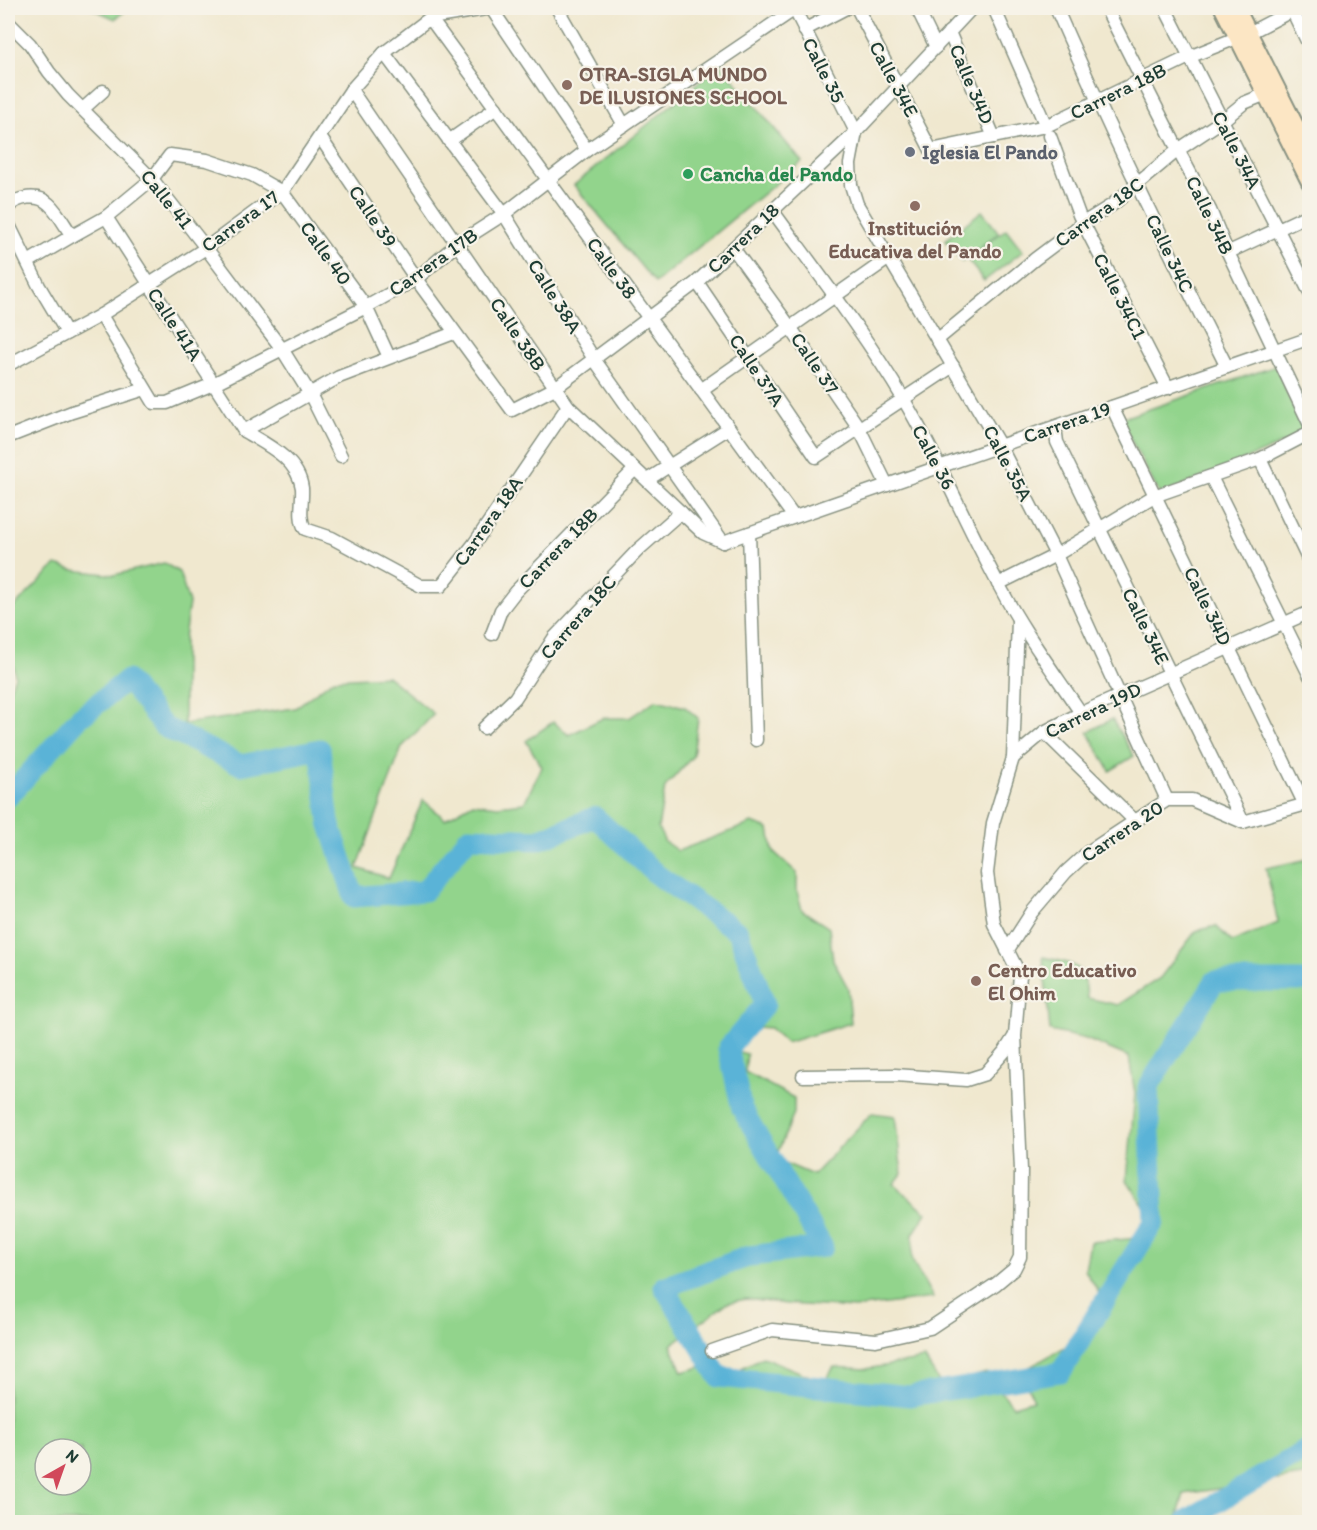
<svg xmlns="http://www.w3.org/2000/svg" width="1317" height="1530" font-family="Itim,sans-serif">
<rect width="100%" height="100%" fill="#f7f3e8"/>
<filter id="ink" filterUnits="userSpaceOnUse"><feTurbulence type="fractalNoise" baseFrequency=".0167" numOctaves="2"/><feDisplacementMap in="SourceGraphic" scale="12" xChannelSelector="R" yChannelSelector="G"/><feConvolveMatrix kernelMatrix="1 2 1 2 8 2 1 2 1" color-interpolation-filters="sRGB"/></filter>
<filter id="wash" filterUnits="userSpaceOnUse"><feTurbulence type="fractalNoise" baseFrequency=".008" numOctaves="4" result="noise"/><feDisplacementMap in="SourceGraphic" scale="24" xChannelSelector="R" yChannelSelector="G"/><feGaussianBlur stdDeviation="1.35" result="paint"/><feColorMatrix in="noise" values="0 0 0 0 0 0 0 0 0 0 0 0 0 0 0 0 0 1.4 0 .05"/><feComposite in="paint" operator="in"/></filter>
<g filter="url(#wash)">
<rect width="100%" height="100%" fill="#f0e8cf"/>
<g fill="#92d48c" stroke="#588860" stroke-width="1.5" fill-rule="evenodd">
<path d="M91 8H129L115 19Z"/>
<path d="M721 64 802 162 655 283 574 185Z"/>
<path d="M982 211 999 233 962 262 945 240Z"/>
<path d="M1006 229 1023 251 984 281 967 259Z"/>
<path d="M1276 366 1305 434 1160 495 1120 419Z"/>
<path d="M164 563 179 572 189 603 184 638V724L295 708 334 679 387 676 434 714 402 747 357 868 389 878 423 800 445 819 473 803 498 806 524 803 542 767 526 741 553 722 569 735 603 718H629L656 700 685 707 698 718 693 756 665 787 658 828 665 842 678 851 752 823 769 829 773 851 797 873V891L802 910 829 928 833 960 848 988 851 1023 786 1043 770 1028 740 1026 736 1029 735 1051 747 1054 745 1072 794 1098V1113L775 1159 813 1175 872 1113 895 1116 902 1174 894 1184 927 1213 913 1234 912 1260 933 1298 855 1308 787 1304 746 1299 727 1303 671 1345 682 1372 709 1365 716 1381 763 1357 824 1382 834 1367 866 1369 925 1359 941 1385 986 1373 1013 1406 1034 1400 1021 1372 1065 1347 1104 1301 1085 1270 1090 1242 1153 1237 1152 1218 1127 1180 1135 1094 1129 1057 1086 1039 1050 1031 1043 957C1074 964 1085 963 1087 998L1118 1005 1160 978 1196 931 1216 926 1232 942 1278 923 1266 868 1309 859V1475L1184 1494 1176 1522H8V695L15 676 8 634V613L56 565 73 570 114 575ZM45 1449H81V1485H45Z"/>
<path d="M1112 719 1134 756 1110 771 1088 732Z"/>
</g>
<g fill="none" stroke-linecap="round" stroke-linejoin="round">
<g stroke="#5ab3d7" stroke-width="21">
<path d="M8 797 78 719 127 680 164 727 241 765 320 749 329 822 354 897 424 891 469 837 538 840 595 817 656 874 738 932 765 1004 728 1048 742 1109 823 1247 750 1256 664 1287 719 1377 910 1396 1061 1372 1154 1222 1148 1087 1215 981H1310"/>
<path d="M1187 1522V1520L1310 1448"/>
</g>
</g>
</g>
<g filter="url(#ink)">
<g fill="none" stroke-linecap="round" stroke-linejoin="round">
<g stroke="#889282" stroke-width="15">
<g id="street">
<path d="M491 8 587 150"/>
<path d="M557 8 624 125"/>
<path d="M794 8 856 132 850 164 851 185 857 204 1000 446 1056 555 1167 800"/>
<path d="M857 8 931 150 1046 126 1189 57 1249 33 1297 8"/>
<path d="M917 8 936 47"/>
<path d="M994 8 1046 126"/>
<path d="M1056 8C1109 129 1167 249 1227 367"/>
<path d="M1106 8 1178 150 1210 210 1224 244 1310 425"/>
<path d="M1165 8 1310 293"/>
<path d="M1291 8 1310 47"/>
<path d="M430 18 794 517"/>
<path d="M8 22 30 44 49 72 68 95 152 179 206 248 282 349 310 394 341 456"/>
<path d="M804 30 846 8"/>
<path d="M949 32 994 137"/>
<path d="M384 53 504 214 594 359 723 542"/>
<path d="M351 90 568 406 703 533 723 542"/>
<path d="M83 109 103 91"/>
<path d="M1050 136 1079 215 1168 388"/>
<path d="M320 137 416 279 512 410 555 388 697 282 856 132 972 8"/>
<path d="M449 141 496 108"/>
<path d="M8 207C17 197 38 193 49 204 58 212 65 226 72 236L106 217 152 179 170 155 207 160 252 175 282 192 366 307 389 357"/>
<path d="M772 210C817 272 865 334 904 400 940 461 966 525 1000 587 1023 631 1053 671 1081 713"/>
<path d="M106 217 244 431C267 445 298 459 302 488 303 503 298 516 305 529L332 538 421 586H441L474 544 568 406"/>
<path d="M8 223 39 286 67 333"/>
<path d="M733 248 790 327 859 428 887 485"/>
<path d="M1229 252 1310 214"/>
<path d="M28 262 72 236"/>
<path d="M697 282 816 457 953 366"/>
<path d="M101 315 154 403H167L213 384 366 307 416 279 457 244 504 214 587 150 795 9"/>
<path d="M937 340 1035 259 1083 223 1112 205 1178 150 1223 120 1244 103 1266 94"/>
<path d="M8 365 101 315 206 248 282 192 351 90 384 53 430 18 492 8"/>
<path d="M701 390 889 258"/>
<path d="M1112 407 1305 805"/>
<path d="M1055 427 1057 442 1243 822"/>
<path d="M244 431 339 377 454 333"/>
<path d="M8 437 72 412 145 389"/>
<path d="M1260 459 1310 563"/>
<path d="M1211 477 1310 676"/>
<path d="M647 480 729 428"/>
<path d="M749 533 756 740"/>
<path d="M723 542 1310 338"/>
<path d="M998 584 1056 555 1154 496 1260 459 1310 433"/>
<path d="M492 634 501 610 515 592 635 469"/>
<path d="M484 728 515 698 554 638 638 550 681 512"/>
<path d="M1044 732 1134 820"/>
<path d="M1013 758 1044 732 1081 713 1310 612"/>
<path d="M1007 951 1032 912 1066 872 1088 852 1167 800H1192L1243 822 1310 803"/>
<path d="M803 1076 895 1075 966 1080 985 1074 1005 1051 1014 1037"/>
<path d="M712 1351 772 1330 876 1340 930 1328 996 1284 1014 1269 1020 1257 1021 1170 1015 1036 1020 975 994 924 987 873 993 823 1013 758 1018 620"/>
</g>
</g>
<g stroke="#889282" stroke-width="20">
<g id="secondary">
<path d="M1223 8 1310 182"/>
<path d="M1236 8 1310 155"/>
</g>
</g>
<use href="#street" stroke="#fff" stroke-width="12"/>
<use href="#secondary" stroke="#fce6c4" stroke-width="16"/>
</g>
</g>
<g fill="#8d6e63" stroke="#f7f3e8" stroke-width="2">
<circle cx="567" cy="85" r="6"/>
<circle cx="915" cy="206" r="6"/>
<circle cx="976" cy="981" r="6"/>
</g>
<circle fill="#6b7280" stroke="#f7f3e8" stroke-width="2" cx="910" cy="152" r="6"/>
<circle fill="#2e9e5b" stroke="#f7f3e8" stroke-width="2" cx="688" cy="174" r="6"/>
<g text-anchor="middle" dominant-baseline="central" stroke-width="4.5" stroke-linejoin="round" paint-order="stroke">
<g font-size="20" fill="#1f3d34" stroke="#f7f3e8">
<text transform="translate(824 70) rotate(63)">Calle 35</text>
<text transform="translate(894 79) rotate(62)">Calle 34E</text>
<text transform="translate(972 84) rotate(67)">Calle 34D</text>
<text transform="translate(1118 91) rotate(-26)">Carrera 18B</text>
<text transform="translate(1237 150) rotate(63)">Calle 34A</text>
<text transform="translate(167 199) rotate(51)">Calle 41</text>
<text transform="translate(1099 212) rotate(-36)">Carrera 18C</text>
<text transform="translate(1210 215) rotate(64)">Calle 34B</text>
<text transform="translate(373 216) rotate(56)">Calle 39</text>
<text transform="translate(240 221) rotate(-36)">Carrera 17</text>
<text transform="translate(743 238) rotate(-44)">Carrera 18</text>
<text transform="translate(326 253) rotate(54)">Calle 40</text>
<text transform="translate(1170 253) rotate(64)">Calle 34C</text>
<text transform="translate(433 262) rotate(-35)">Carrera 17B</text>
<text transform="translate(612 268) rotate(54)">Calle 38</text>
<text transform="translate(555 296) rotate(58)">Calle 38A</text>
<text transform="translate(1120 296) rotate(63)">Calle 34C1</text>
<text transform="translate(175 324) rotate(57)">Calle 41A</text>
<text transform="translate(518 334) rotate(56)">Calle 38B</text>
<text transform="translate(815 363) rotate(56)">Calle 37</text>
<text transform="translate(757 370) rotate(56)">Calle 37A</text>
<text transform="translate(1067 422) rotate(-19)">Carrera 19</text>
<text transform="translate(934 457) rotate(62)">Calle 36</text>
<text transform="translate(1008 463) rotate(62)">Calle 35A</text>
<text transform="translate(488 521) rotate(-55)">Carrera 18A</text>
<text transform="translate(558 548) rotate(-46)">Carrera 18B</text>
<text transform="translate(1208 606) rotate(64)">Calle 34D</text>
<text transform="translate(578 617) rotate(-49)">Carrera 18C</text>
<text transform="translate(1146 626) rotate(64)">Calle 34E</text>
<text transform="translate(1093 710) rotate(-26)">Carrera 19D</text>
<text transform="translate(1122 831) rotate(-34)">Carrera 20</text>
</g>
<g font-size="20" font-weight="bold" fill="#785e54" stroke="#f7f3e8" text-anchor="start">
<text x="579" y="74">OTRA-SIGLA MUNDO<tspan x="579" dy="23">DE ILUSIONES SCHOOL</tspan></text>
<text x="915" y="228" text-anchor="middle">Institución<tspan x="915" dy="23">Educativa del Pando</tspan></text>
<text x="988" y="970">Centro Educativo<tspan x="988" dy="23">El Ohim</tspan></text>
</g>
<g font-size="20" font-weight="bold" fill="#5b616d" stroke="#f7f3e8" text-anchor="start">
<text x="922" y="152">Iglesia El Pando</text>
</g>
<g font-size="20" font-weight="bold" fill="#27864d" stroke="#f7f3e8" text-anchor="start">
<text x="700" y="174">Cancha del Pando</text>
</g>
</g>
<rect width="1317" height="1530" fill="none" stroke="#f7f3e8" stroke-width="30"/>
<g transform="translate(63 1467) rotate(40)"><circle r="28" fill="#f7f3e8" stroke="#a1aaa0" stroke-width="1.5"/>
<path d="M0-4.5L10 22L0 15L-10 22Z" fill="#d1495b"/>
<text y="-9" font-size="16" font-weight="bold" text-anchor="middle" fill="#1f3d34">N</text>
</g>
</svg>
